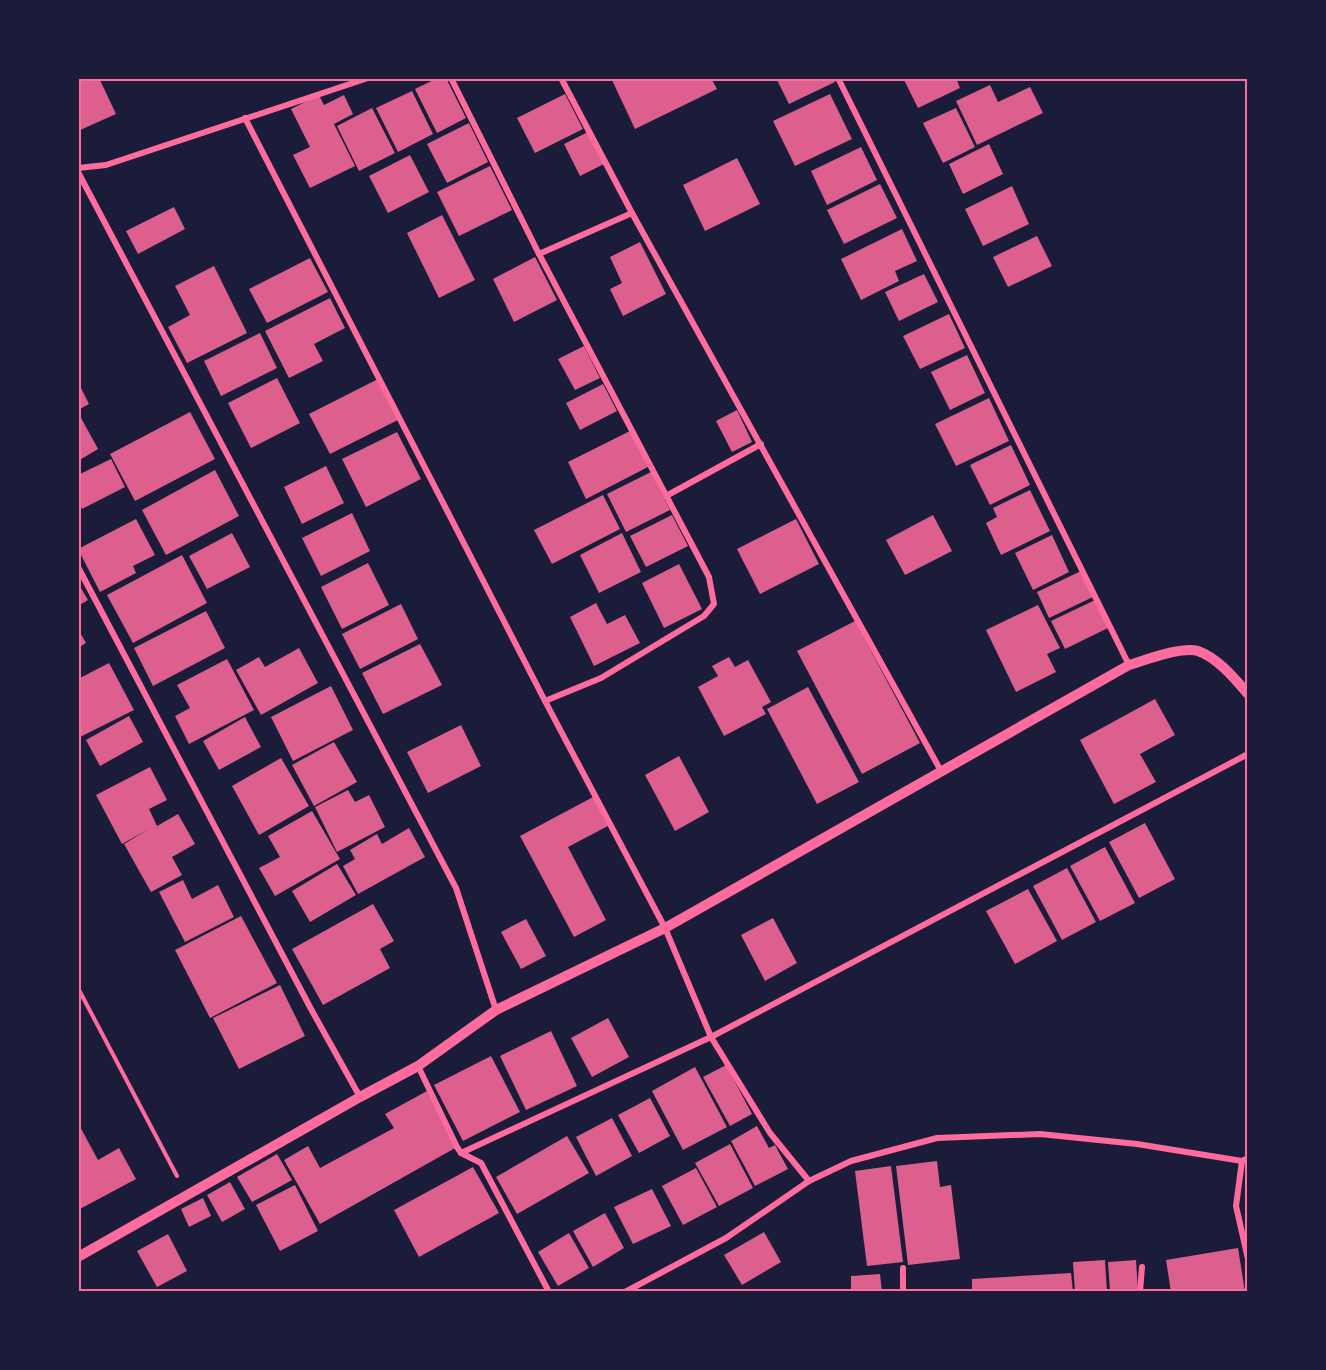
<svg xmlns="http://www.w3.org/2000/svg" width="1326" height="1370" font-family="Commissioner,sans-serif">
<rect width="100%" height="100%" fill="#1b1b3a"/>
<g fill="#dd5f8e">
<path d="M78 78H99L116 114 78 131Z"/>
<path d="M438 78H446L466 118 437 133 415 89Z"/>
<path d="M611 78H711L717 89 635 129Z"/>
<path d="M776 78H833L835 82 789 104Z"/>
<path d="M903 78H956L960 88 918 108Z"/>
<path d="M990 85 998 102 1030 87 1043 113 977 145 956 101Z"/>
<path d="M412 91 433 134 398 152 376 108Z"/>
<path d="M565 94 583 129 535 153 517 118Z"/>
<path d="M830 94 852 139 795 166 773 121Z"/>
<path d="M319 95 324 105 344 95 353 114 334 124 355 166 310 188 293 155 310 147 291 109Z"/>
<path d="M372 108 395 153 359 171 337 126Z"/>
<path d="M956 108 975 147 943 163 923 123Z"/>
<path d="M469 123 488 162 447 183 427 144Z"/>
<path d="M588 132 604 164 580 176 564 144Z"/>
<path d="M989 144 1003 174 963 194 949 164Z"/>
<path d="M861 147 877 180 827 205 811 171Z"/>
<path d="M410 155 429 192 388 213 369 176Z"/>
<path d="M737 158 760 204 705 231 683 185Z"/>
<path d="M490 166 512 210 459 236 437 192Z"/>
<path d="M880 184 897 218 844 244 827 210Z"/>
<path d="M1012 186 1029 224 983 246 965 209Z"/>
<path d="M174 207 185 229 138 254 126 231Z"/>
<path d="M442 215 475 280 439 298 407 233Z"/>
<path d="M902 229 917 261 895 271 899 281 861 300 841 259Z"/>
<path d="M1037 236 1052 266 1008 287 993 257Z"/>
<path d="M640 242 666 294 623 316 610 289 622 283 610 257Z"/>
<path d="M535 257 557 300 514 322 493 279Z"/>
<path d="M310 258 328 292 267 323 249 289Z"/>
<path d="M214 266 247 333 187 363 168 327 190 315 175 286Z"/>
<path d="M924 274 938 302 899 321 885 292Z"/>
<path d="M330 298 345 328 314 344 323 361 289 378 265 331Z"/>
<path d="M949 314 965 348 920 369 903 336Z"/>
<path d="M260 333 277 368 221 396 204 361Z"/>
<path d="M584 346 600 378 575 390 558 359Z"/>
<path d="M967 355 985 393 950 410 931 372Z"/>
<path d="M277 378 300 423 251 448 228 403Z"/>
<path d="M378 379 398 420 330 454 309 414Z"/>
<path d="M78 382 89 404 78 410Z"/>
<path d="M603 384 617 411 580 430 566 403Z"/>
<path d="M989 398 1009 441 956 466 935 424Z"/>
<path d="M737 410 752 442 732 452 716 421Z"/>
<path d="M190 412 215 459 135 501 110 454Z"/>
<path d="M80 416 98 449 78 461V417Z"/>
<path d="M630 431 648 467 586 499 568 462Z"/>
<path d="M397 432 421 479 366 507 342 459Z"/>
<path d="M1011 445 1030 485 990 505 970 465Z"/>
<path d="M111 459 125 487 82 509 78 502V475Z"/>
<path d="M326 466 344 503 302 524 284 487Z"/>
<path d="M215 470 239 516 166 555 142 510Z"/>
<path d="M651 472 670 510 626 532 607 494Z"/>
<path d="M1030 490 1050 531 1001 555 986 523 997 517 993 508Z"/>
<path d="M603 495 620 529 552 564 534 530Z"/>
<path d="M352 513 370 551 321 576 302 538Z"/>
<path d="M672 515 688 546 646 567 630 536Z"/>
<path d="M933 515 952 551 905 575 886 540Z"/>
<path d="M136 519 155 555 133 566 136 573 100 592 78 549Z"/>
<path d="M796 519 819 564 760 594 737 549Z"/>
<path d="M232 533 250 567 207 589 189 556Z"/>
<path d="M622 533 641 572 599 593 580 555Z"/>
<path d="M1052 535 1069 572 1033 590 1015 553Z"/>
<path d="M182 555 207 603 133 643 107 595Z"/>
<path d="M368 563 389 605 342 629 321 587Z"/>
<path d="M679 564 702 609 664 628 642 583Z"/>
<path d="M1081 571 1093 597 1049 618 1037 592Z"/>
<path d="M78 583 88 600 78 606Z"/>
<path d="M1095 600 1108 628 1065 649 1051 621Z"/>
<path d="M596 603 607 624 625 615 640 643 594 666 570 617Z"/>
<path d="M401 604 418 639 360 669 342 634Z"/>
<path d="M1038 605 1060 648 1047 654 1056 672 1016 692 986 630Z"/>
<path d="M206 611 225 648 153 686 134 648Z"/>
<path d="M855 621 920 743 862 774 797 651Z"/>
<path d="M78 629 86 643 78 648Z"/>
<path d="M420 644 442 685 383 714 362 673Z"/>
<path d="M299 648 318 683 261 715 236 670 259 657 265 667Z"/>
<path d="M729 657 735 667 748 660 771 702 762 707 766 714 724 736 698 687 718 676 712 666Z"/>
<path d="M227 659 254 710 189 744 175 716 190 708 177 685Z"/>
<path d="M109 663 134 710 78 738V679Z"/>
<path d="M331 686 353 730 293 761 271 717Z"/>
<path d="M808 687 859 782 817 804 767 709Z"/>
<path d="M1155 699 1175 735 1140 754 1156 782 1114 804 1080 740Z"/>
<path d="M129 716 143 742 100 766 86 740Z"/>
<path d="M245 717 261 747 219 770 203 741Z"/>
<path d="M461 725 481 766 428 793 407 752Z"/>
<path d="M334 742 357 782 314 806 292 765Z"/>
<path d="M679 756 709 812 675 831 645 775Z"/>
<path d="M281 758 309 806 259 835 232 786Z"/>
<path d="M150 767 167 800 149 809 157 826 178 814 195 844 172 857 182 875 151 892 124 844 149 829 122 844 96 795Z"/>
<path d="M348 790 355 802 369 795 385 827 337 852 315 807Z"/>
<path d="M593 797 608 826 568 847 606 920 574 937 520 836Z"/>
<path d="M312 811 340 859 275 896 259 868 280 857 268 836Z"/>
<path d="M1145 823 1175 879 1139 898 1109 842Z"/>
<path d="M409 828 425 857 358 894 343 866 355 859 350 850 377 834 382 844Z"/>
<path d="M1105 847 1135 903 1100 921 1070 866Z"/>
<path d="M337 864 356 895 310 922 292 891Z"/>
<path d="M1067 868 1096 922 1062 940 1033 886Z"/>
<path d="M183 880 192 899 218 885 234 917 185 942 159 892Z"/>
<path d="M1028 889 1057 941 1015 964 986 911Z"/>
<path d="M373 904 394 941 380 949 390 968 323 1005 292 949Z"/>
<path d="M241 916 277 983 210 1018 175 950Z"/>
<path d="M773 918 797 963 765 981 741 935Z"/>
<path d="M526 919 546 956 521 969 501 932Z"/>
<path d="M280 985 305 1036 239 1069 213 1018Z"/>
<path d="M608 1018 629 1057 592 1077 571 1038Z"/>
<path d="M551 1031 577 1086 526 1110 500 1056Z"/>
<path d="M491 1056 520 1112 463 1141 434 1085Z"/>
<path d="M726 1065 752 1114 730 1126 703 1077Z"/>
<path d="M695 1067 727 1127 683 1150 652 1091Z"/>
<path d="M427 1091 457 1147 320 1224 284 1160 308 1146 320 1168 394 1128 385 1114Z"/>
<path d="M650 1098 670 1136 639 1153 618 1115Z"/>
<path d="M612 1118 632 1156 596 1176 576 1137Z"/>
<path d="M78 1123 98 1160 119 1148 136 1179 78 1210Z"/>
<path d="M757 1126 769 1148 775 1145 788 1169 755 1186 731 1141Z"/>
<path d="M567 1136 589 1173 517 1214 496 1177Z"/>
<path d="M730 1144 753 1188 719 1206 695 1163Z"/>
<path d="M277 1154 292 1180 252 1202 237 1177Z"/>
<path d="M937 1161 940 1187 951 1185 960 1259 908 1265 896 1166Z"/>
<path d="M891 1166 903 1262 867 1266 855 1171Z"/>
<path d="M473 1167 499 1213 419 1257 394 1210Z"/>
<path d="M696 1168 717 1207 683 1225 662 1186Z"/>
<path d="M230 1182 245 1209 222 1222 207 1195Z"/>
<path d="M295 1185 318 1231 280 1251 256 1205Z"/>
<path d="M652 1189 671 1226 633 1244 614 1207Z"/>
<path d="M203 1198 211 1216 189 1227 181 1209Z"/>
<path d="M605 1213 624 1248 593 1267 573 1231Z"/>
<path d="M764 1232 781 1262 742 1285 724 1255Z"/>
<path d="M569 1233 589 1268 558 1286 538 1252Z"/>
<path d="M168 1234 187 1271 157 1287 137 1251Z"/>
<path d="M1238 1248 1245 1292H1171L1166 1260Z"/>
<path d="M1105 1260 1107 1292H1075L1073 1262Z"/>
<path d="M1136 1260 1138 1292H1110L1108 1262Z"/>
<path d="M1071 1273 1073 1292H972V1279Z"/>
<path d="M880 1274 882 1292H851V1276Z"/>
</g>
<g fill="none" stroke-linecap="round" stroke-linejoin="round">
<path stroke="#ff6b9d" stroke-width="4" d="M78 988 177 1176"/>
<g stroke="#ff6b9d" stroke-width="6">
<path d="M451 78 539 254 709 577 714 604 704 616 601 678 545 701"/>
<path d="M561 78 632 213 941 771"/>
<path d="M838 78 1129 665"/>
<path d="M245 118 545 701 665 928 711 1037 770 1133 809 1181"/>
<path d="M78 168 106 165 368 78"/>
<path d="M78 172 456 888 496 1010"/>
<path d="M539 254 632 213"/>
<path d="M666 496 761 444"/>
<path d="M78 567 311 1009 360 1097"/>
<path d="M418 1066 457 1147 461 1153 481 1163 549 1292"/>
<path d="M461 1153 711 1037 1248 754"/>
<path d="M1248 1158 1242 1161 1236 1206 1248 1259"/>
<path d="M903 1268V1292"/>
<path d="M625 1292 726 1238 809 1181 851 1161 937 1138 1040 1134 1137 1144 1242 1161"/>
<path d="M1140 1292 1142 1267"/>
</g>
<path stroke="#ff6b9d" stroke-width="10" d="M78 1257 360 1097 418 1066 496 1010 665 928 1129 665C1146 660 1182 646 1198 651 1218 658 1235 679 1248 694"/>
</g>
<rect width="1326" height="1370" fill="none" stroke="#1b1b3a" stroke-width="159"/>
<rect x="80" y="80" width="1166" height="1210" fill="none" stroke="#ff6b9d" stroke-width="2"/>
</svg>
